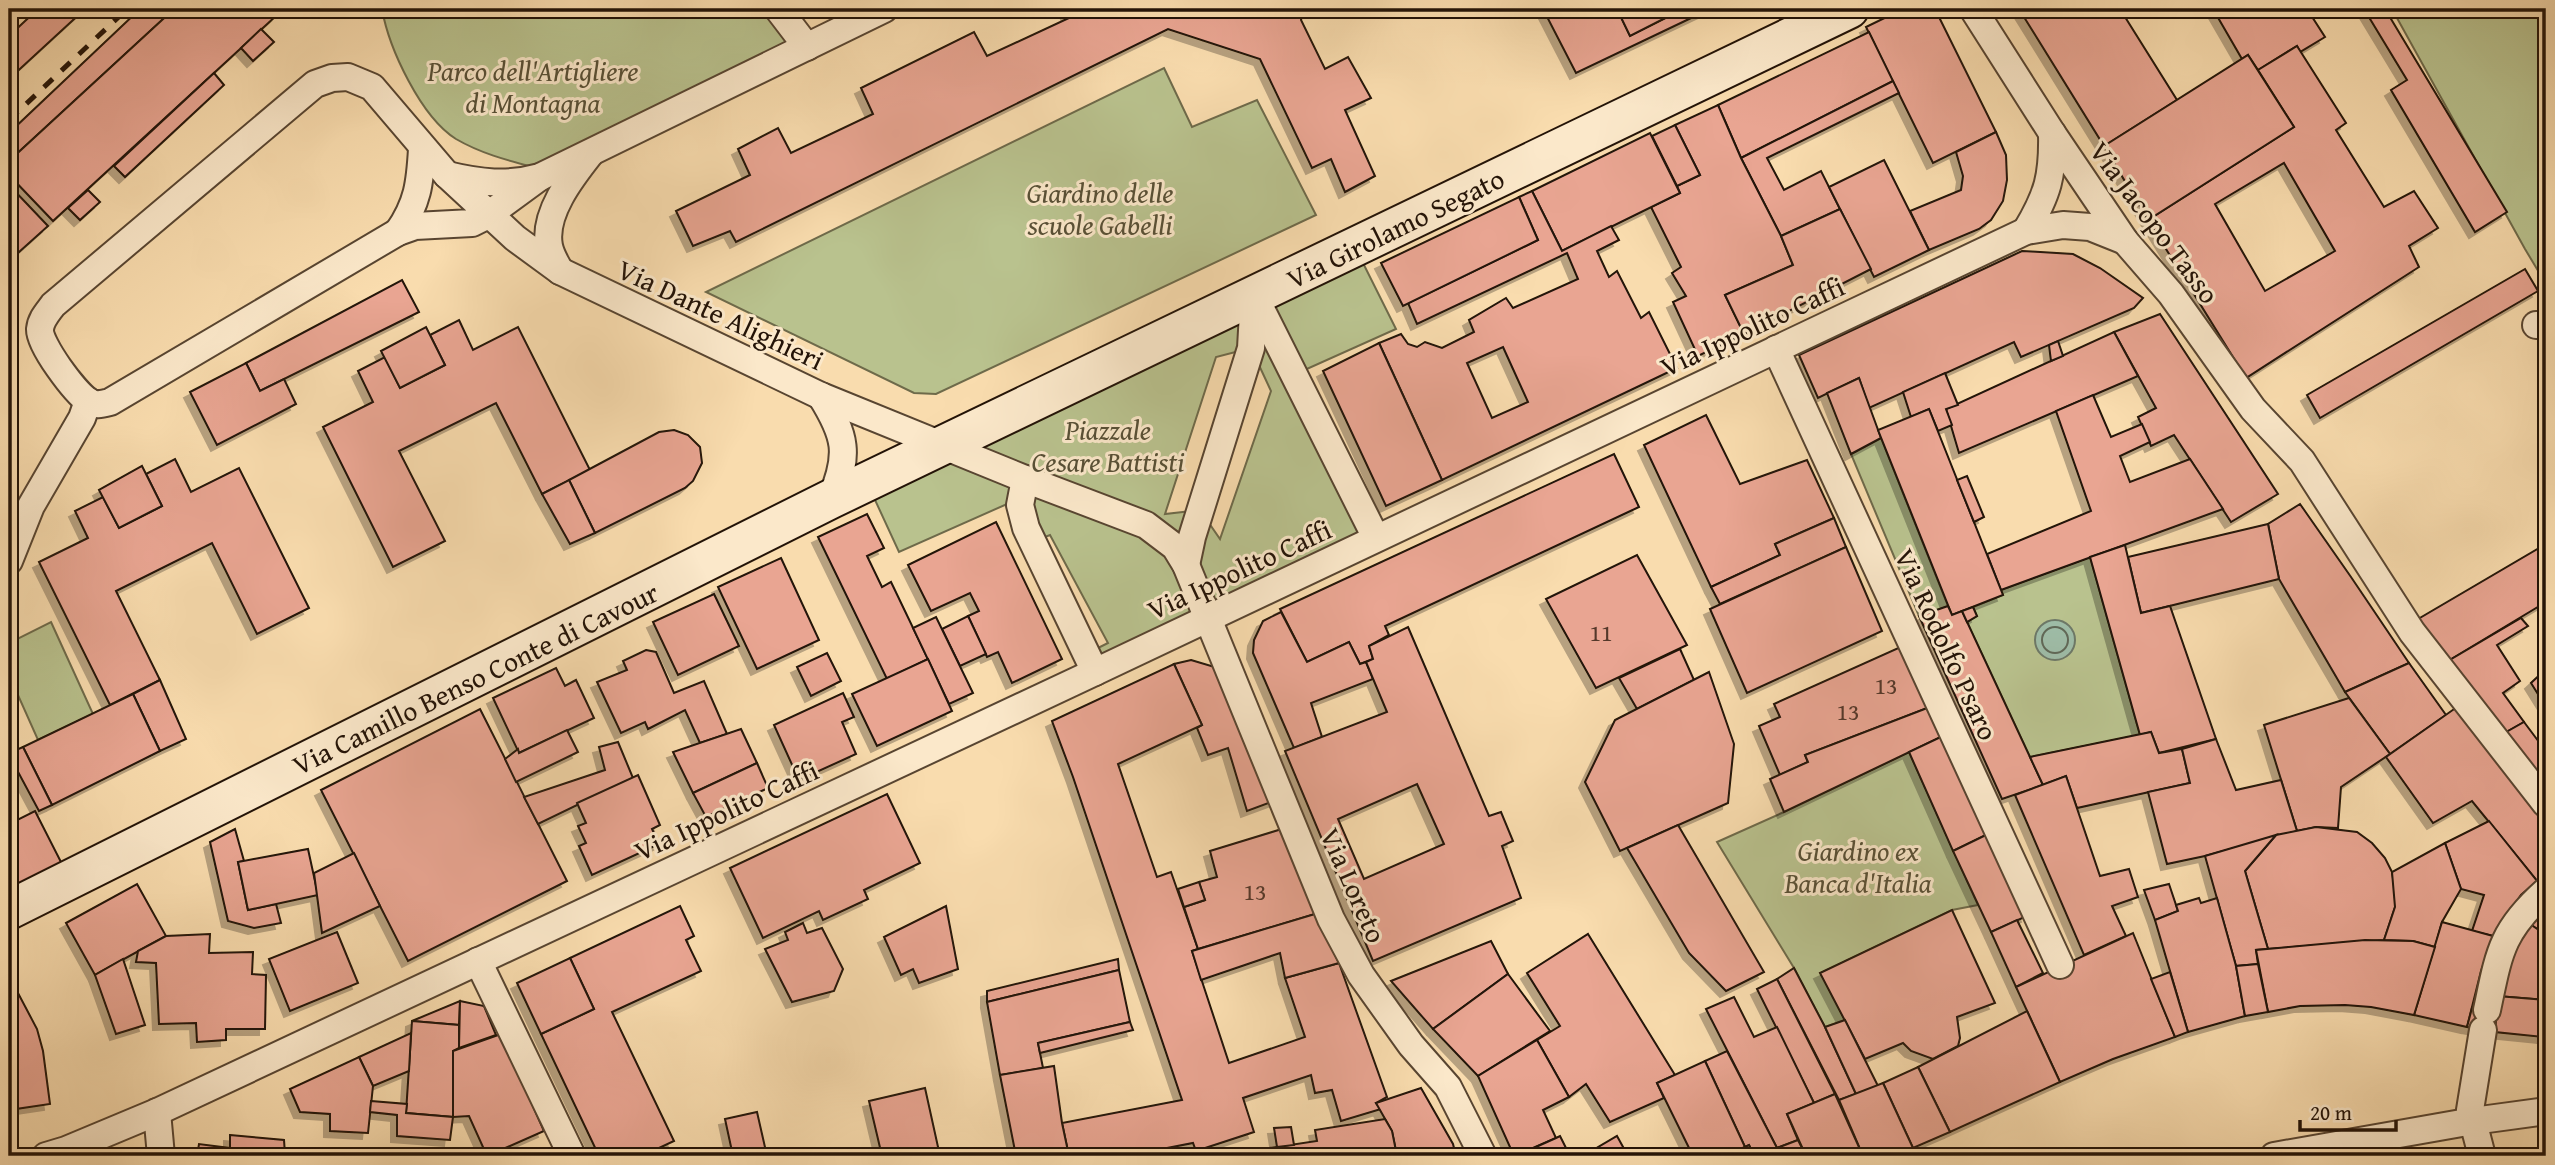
<svg xmlns="http://www.w3.org/2000/svg" width="2555" height="1165" font-family="'Gentium Book Plus',serif">
<defs>
<filter id="shadow"><feDropShadow dx="-6" dy="6" stdDeviation="0" flood-color="#0004"/></filter>
</defs>
<rect width="100%" height="100%" fill="#f9dcae"/>
<filter id="stains"><feTurbulence type="fractalNoise" baseFrequency=".00286" numOctaves="4"/><feColorMatrix values="0 0 0 0 .2 0 0 0 0 .09 0 0 0 0 .02 0 0 0 .5 -.17"/></filter>
<radialGradient id="worn" r=".72"><stop offset=".6" stop-color="#630" stop-opacity="0"/><stop offset="1" stop-color="#630" stop-opacity=".3"/></radialGradient>
<g fill="#b9c28e" stroke="#6e6a4a" stroke-width="2" fill-rule="evenodd">
<path d="M382 9H783L807 40 533 167C506 160 480 153 456 139 421 117 389 49 382 9Z"/>
<path d="M2392 9H2546V284L2525 249Z"/>
<path d="M1164 68 1192 127 1257 100 1316 215 936 394 914 393 706 292Z"/>
<path d="M1353 243 1396 329 1300 372 1377 530 1095 672 1086 654 1108 643 1050 535 1032 542 1007 504 899 552 864 476ZM1251 348 1271 391 1220 539 1200 510 1165 514 1216 357Z"/>
<path d="M1881 438 1948 606 1919 616 1851 454Z"/>
<path d="M2090 557 2140 735 2030 757 1967 622 1977 616 1973 607 2003 595 2001 590Z"/>
<path d="M51 622 93 714 38 740 9 675V643Z"/>
<path d="M1909 752 1978 905 1952 910 1821 973 1845 1020 1825 1027 1794 968 1717 842 1784 812Z"/>
<path d="M2546 1148V1156H2498Z"/>
</g>
<circle fill="#9ebca7" stroke="#6d7867" stroke-width="2" cx="2055" cy="640" r="20"/>
<g fill="none" stroke-linecap="round" stroke-linejoin="round">
<circle stroke="#606857" stroke-width="2" cx="2055" cy="640" r="13"/>
</g>
<g fill="#e9a592" stroke="#231307" stroke-width="2" fill-rule="evenodd" filter="url(#shadow)">
<path d="M38 9H85L9 79V36Z"/>
<path d="M140 9H174L9 161V133Z"/>
<path d="M174 9H270L277 15 53 221 9 175V161Z"/>
<path d="M1065 9H1304L1301 20 1325 69 1348 57 1371 98 1345 110 1375 176 1345 192 1331 159 1312 168 1260 59 1168 29 736 242 730 231 693 246 676 211 750 175 738 149 778 128 791 153 873 114 861 88 974 32 987 56 1069 18Z"/>
<path d="M1543 9H1617L1630 36 1683 9H1710L1576 73Z"/>
<path d="M1617 9H1683L1630 36Z"/>
<path d="M1903 9H1935L1996 132 1933 163 1866 27Z"/>
<path d="M2019 9H2120L2177 100 2104 146Z"/>
<path d="M2213 9H2307L2325 37 2300 52 2297 46 2258 70 2248 55 2242 59Z"/>
<path d="M2364 9H2385L2507 212 2475 232 2391 90 2407 80Z"/>
<path d="M261 29 274 42 253 61 241 48Z"/>
<path d="M1869 32 1893 81 1741 158 1718 105Z"/>
<path d="M2297 46 2346 123 2336 130 2384 207 2414 191 2438 228 2409 246 2419 267 2246 378 2148 220 2294 127 2258 70ZM2284 163 2335 251 2265 291 2215 204Z"/>
<path d="M2248 55 2294 127 2148 220 2104 146Z"/>
<path d="M214 73 224 85 125 177 114 166Z"/>
<path d="M1893 81 1899 93 1767 158 1784 190 1821 171 1840 209 1781 236 1741 158Z"/>
<path d="M1718 105 1741 158 1781 236 1793 265 1725 295 1744 334 1698 356 1673 302 1686 296 1672 273 1681 267 1651 207 1680 193 1677 186 1700 175 1675 125Z"/>
<path d="M1675 125 1700 175 1677 186 1652 136Z"/>
<path d="M1996 132 2006 155 2007 180 2003 201 1991 220 1979 229 1929 250 1910 211 1961 190 1963 176 1956 152Z"/>
<path d="M1650 133 1680 193 1562 251 1532 191Z"/>
<path d="M1884 160 1929 250 1874 277 1829 187Z"/>
<path d="M9 185 48 226 9 261Z"/>
<path d="M88 190 100 202 80 220 68 208Z"/>
<path d="M1532 191 1562 251 1611 226 1619 240 1597 251 1609 277 1617 271 1641 318 1649 312 1677 368 1442 480 1379 343 1401 334 1408 344 1417 347 1425 342 1442 348 1474 332 1469 320 1506 298 1513 308 1578 279 1567 253 1417 324 1408 303 1538 240 1519 197ZM1503 347 1528 402 1492 418 1467 363Z"/>
<path d="M1519 197 1538 240 1403 306 1381 263Z"/>
<path d="M1840 209 1871 269 1744 334 1725 295 1793 265 1781 236Z"/>
<path d="M2022 251 2073 254 2100 268 2143 298 2134 308 2021 357 2014 342 1869 408 1859 378 1818 398 1799 355Z"/>
<path d="M2525 269 2538 291 2320 418 2307 395Z"/>
<path d="M402 280 419 312 260 391 246 363Z"/>
<path d="M2160 314 2278 494 2231 522 2174 435 2151 446 2138 417 2156 408 2114 332Z"/>
<path d="M459 320 473 350 518 327 590 470 542 494 496 403 399 451 445 541 393 567 323 427 373 402 358 371 385 357 400 388 445 365 430 335Z"/>
<path d="M426 327 445 365 400 388 381 351Z"/>
<path d="M2114 332 2138 376 1959 453 1946 409Z"/>
<path d="M2058 341 2063 356 2051 361 2049 345Z"/>
<path d="M1379 343 1442 480 1386 506 1323 371Z"/>
<path d="M246 363 260 391 284 379 296 404 217 445 190 392Z"/>
<path d="M1945 373 1958 405 1946 409 1952 425 1938 431 1929 409 1911 417 1903 392Z"/>
<path d="M1859 378 1881 438 1851 454 1827 393Z"/>
<path d="M2093 395 2111 437 2142 424 2150 442 2120 456 2130 482 2190 459 2223 509 2001 590 1987 554 2091 511 2056 411Z"/>
<path d="M1929 409 2003 595 1952 615 1878 430Z"/>
<path d="M1706 415 1740 484 1807 460 1834 518 1775 544 1780 555 1711 587 1644 445Z"/>
<path d="M674 430 688 435 700 447 702 463 693 481 685 488 595 533 569 480 659 432Z"/>
<path d="M1614 454 1639 507 1385 626 1389 635 1369 646 1373 659 1360 664 1349 642 1307 662 1280 609Z"/>
<path d="M175 459 191 492 239 468 309 608 257 634 212 543 116 591 160 680 110 705 39 562 88 538 75 511 103 497 119 528 162 506 146 474Z"/>
<path d="M142 466 162 506 119 528 99 490Z"/>
<path d="M1967 476 1984 517 1974 522 1957 480Z"/>
<path d="M569 480 595 533 570 544 542 494Z"/>
<path d="M2300 504 2351 577 2409 663 2345 692 2279 579 2268 524Z"/>
<path d="M867 514 884 548 867 556 882 587 891 582 928 659 887 679 818 537Z"/>
<path d="M1834 518 1846 547 1720 604 1711 587 1780 555 1775 544Z"/>
<path d="M996 522 1062 659 1012 683 998 652 987 657 968 616 979 611 970 593 931 611 908 565Z"/>
<path d="M2268 524 2279 579 2141 613 2128 557Z"/>
<path d="M2546 544V602L2443 664 2413 622Z"/>
<path d="M2125 545 2141 613 2170 606 2216 739 2159 753 2151 732 2140 735 2090 557Z"/>
<path d="M1846 547 1882 631 1747 693 1710 609Z"/>
<path d="M1637 555 1687 645 1596 688 1546 599Z"/>
<path d="M781 558 819 640 757 669 718 587Z"/>
<path d="M714 594 739 646 678 675 653 622Z"/>
<path d="M1948 606 1952 615 1962 611 2043 785 2002 799 1919 616Z"/>
<path d="M1973 607 1977 616 1967 622 1962 611Z"/>
<path d="M1281 612 1307 662 1349 642 1360 664 1366 662 1373 679 1311 703 1322 737 1294 748 1253 653 1254 640 1263 621Z"/>
<path d="M968 616 986 654 960 666 942 629Z"/>
<path d="M936 617 973 693 949 704 913 628Z"/>
<path d="M2521 618 2528 626 2497 645 2520 681 2503 693 2524 722 2501 735 2443 664Z"/>
<path d="M1408 627 1489 816 1501 812 1513 841 1502 846 1521 898 1373 961 1285 751 1387 712 1366 662 1373 659 1369 646ZM1417 784 1444 844 1364 879 1338 819Z"/>
<path d="M1905 645 1935 705 1805 755 1808 762 1780 775 1759 726 1780 717 1774 704Z"/>
<path d="M1680 649 1694 680 1637 709 1619 678Z"/>
<path d="M646 650 656 652 674 693 704 681 727 734 700 743 685 710 648 729 645 722 621 733 597 682 627 670 623 661Z"/>
<path d="M827 653 841 681 811 696 797 667Z"/>
<path d="M928 659 952 711 877 746 852 694Z"/>
<path d="M1191 660 1218 668 1274 801 1247 811 1228 748 1208 755 1197 728 1202 725 1174 664Z"/>
<path d="M2409 663 2446 715 2390 754 2345 692Z"/>
<path d="M1174 664 1202 725 1118 764 1157 877 1171 872 1198 949 1192 951 1229 1063 1305 1037 1285 978 1339 963 1387 1097 1376 1103 1381 1109 1341 1121 1332 1090 1315 1093 1311 1075 1243 1098 1254 1132 1196 1151 1193 1143 1126 1156H1069L1062 1123 1182 1100 1073 777 1052 721Z"/>
<path d="M556 668 565 686 576 680 594 718 519 753 493 698Z"/>
<path d="M2546 669V707L2531 683Z"/>
<path d="M1709 672 1734 744 1728 803 1620 851 1585 782 1615 720Z"/>
<path d="M160 680 186 739 160 751 133 694Z"/>
<path d="M843 693 854 717 842 722 856 754 799 780 774 725Z"/>
<path d="M133 694 160 751 52 805 23 747Z"/>
<path d="M2349 698 2390 754 2341 787 2338 828 2316 827 2297 831 2264 725Z"/>
<path d="M1935 705 1947 734 1784 812 1770 779 1808 762 1805 755Z"/>
<path d="M2457 707 2546 822V873L2537 881 2472 801 2433 823 2386 757Z"/>
<path d="M480 709 567 881 408 961 321 790Z"/>
<path d="M2524 722 2542 746 2546 744V791L2501 735Z"/>
<path d="M741 729 757 763 693 793 673 752Z"/>
<path d="M567 730 578 752 516 782 505 759 518 749 519 753Z"/>
<path d="M2151 732 2159 753 2182 749 2190 783 2077 808 2066 776 2043 785 2030 757Z"/>
<path d="M1947 734 1992 832 1953 851 1909 752Z"/>
<path d="M2216 739 2236 790 2281 780 2297 831 2205 856 2167 864 2148 792 2190 783 2182 749Z"/>
<path d="M618 742 633 778 538 824 524 797 605 770 599 747Z"/>
<path d="M23 747 52 805 39 811 9 755V753Z"/>
<path d="M757 763 768 788 706 817 693 793Z"/>
<path d="M638 775 660 825 652 829 659 844 592 875 579 846 586 843 578 826 586 823 577 803Z"/>
<path d="M2066 776 2100 876 2129 869 2138 897 2112 906 2126 936 2084 955 2015 795Z"/>
<path d="M887 794 920 863 864 890 868 899 823 920 819 911 763 938 730 868Z"/>
<path d="M35 811 62 864 9 891V824Z"/>
<path d="M2489 821 2537 881 2521 895 2493 936 2472 931 2484 895 2461 889 2445 843Z"/>
<path d="M1678 825 1764 972 1726 991 1689 953 1627 848Z"/>
<path d="M2316 827 2357 832 2372 843 2385 858 2392 872 2395 891V907L2384 940 2268 949 2245 871 2276 835Z"/>
<path d="M1285 828 1315 914 1198 949 1184 907 1205 900 1199 882 1217 877 1210 851Z"/>
<path d="M235 829 244 861 238 862 248 910 276 904 281 923 254 928 228 921 210 842Z"/>
<path d="M1992 832 2027 916 1991 932 1953 851Z"/>
<path d="M2276 835 2245 871 2268 949 2256 950 2258 964 2236 966 2205 856Z"/>
<path d="M2445 843 2461 889 2442 922 2435 947 2413 941 2384 940 2395 907 2392 872Z"/>
<path d="M308 849 318 895 248 910 238 862Z"/>
<path d="M354 853 380 906 322 933 314 873Z"/>
<path d="M1199 882 1205 900 1184 907 1178 889Z"/>
<path d="M137 884 166 936 95 975 66 923Z"/>
<path d="M2169 884 2178 911 2155 920 2144 890Z"/>
<path d="M2199 898 2201 903 2217 898 2236 966 2245 1016 2188 1032 2155 920 2178 911 2176 905Z"/>
<path d="M2546 905V935L2527 922Z"/>
<path d="M680 906 694 936 686 940 701 971 612 1012 674 1141 642 1156H599L541 1034 594 1009 570 958Z"/>
<path d="M946 906 958 969 919 983 913 969 901 975 884 937Z"/>
<path d="M1952 910 1995 1003 1957 1017 1960 1038 1958 1046 1933 1059 1911 1051 1903 1043 1865 1059 1820 973Z"/>
<path d="M1315 914 1339 963 1285 978 1280 953 1201 980 1192 951Z"/>
<path d="M2017 920 2043 973 2016 987 1991 932Z"/>
<path d="M2442 922 2493 936 2481 971 2467 1027 2414 1015Z"/>
<path d="M2527 922 2546 935V1000L2497 996Z"/>
<path d="M803 923 807 933 822 928 843 969 834 991 792 1002 765 949 788 940 785 932Z"/>
<path d="M337 932 358 983 290 1011 269 959Z"/>
<path d="M2133 933 2175 1037 2113 1059 2060 1082 2016 987Z"/>
<path d="M210 934 209 953 253 952 252 974 266 975 265 1029H226V1040L197 1042 196 1023 159 1024 156 963 136 962 138 951 166 936Z"/>
<path d="M1588 934 1675 1075 1657 1083 1664 1098 1610 1122 1586 1084 1569 1097 1537 1040 1560 1026 1527 973Z"/>
<path d="M2365 940 2413 941 2435 947 2414 1015 2371 1007 2345 1005 2300 1006 2268 1012 2256 950Z"/>
<path d="M1491 941 1508 974 1433 1029 1391 981Z"/>
<path d="M570 958 594 1009 541 1034 517 983Z"/>
<path d="M123 959 145 1025 116 1034 95 975Z"/>
<path d="M1118 959 1119 970 987 1002V991Z"/>
<path d="M2258 964 2268 1012 2245 1016 2236 966Z"/>
<path d="M1794 968 1825 1027 1856 1094 1839 1100 1777 979Z"/>
<path d="M1119 970 1130 1022 1038 1043 1043 1068 1000 1075 987 1002Z"/>
<path d="M2170 972 2188 1032 2175 1037 2151 979Z"/>
<path d="M1508 974 1550 1031 1478 1076 1433 1029Z"/>
<path d="M9 976 37 1029 43 1051 50 1104 9 1110Z"/>
<path d="M1777 979 1835 1094 1814 1103 1757 989Z"/>
<path d="M2497 996 2546 1000 2543 1037 2495 1032Z"/>
<path d="M1734 997 1754 1037 1777 1027 1814 1103 1787 1114 1798 1140 1777 1148 1706 1009Z"/>
<path d="M460 1001 459 1025 412 1021Z"/>
<path d="M460 1001 484 1006 496 1035 459 1048Z"/>
<path d="M2546 1004V1037H2543L2544 1028Z"/>
<path d="M2472 1008 2496 1012 2495 1032 2467 1027Z"/>
<path d="M2027 1011 2060 1082 1950 1132 1918 1067Z"/>
<path d="M1845 1020 1878 1086 1856 1094 1825 1027Z"/>
<path d="M412 1021 459 1025V1048L453 1051V1117L406 1113Z"/>
<path d="M1130 1022 1133 1030 1040 1053 1038 1043Z"/>
<path d="M411 1033 409 1071 373 1086 359 1057Z"/>
<path d="M501 1034 544 1131 487 1156 469 1116 453 1117V1051Z"/>
<path d="M1537 1040 1569 1097 1543 1110 1556 1138 1514 1156 1478 1076Z"/>
<path d="M1727 1051 1777 1148 1757 1156H1754L1749 1145 1745 1147 1705 1061Z"/>
<path d="M359 1057 373 1086 368 1133 330 1131V1114L300 1112 290 1089Z"/>
<path d="M1705 1061 1745 1147 1726 1156H1693L1657 1083Z"/>
<path d="M1054 1066 1062 1123 1069 1156H1016L1000 1075Z"/>
<path d="M1918 1067 1950 1132 1913 1148 1883 1083Z"/>
<path d="M1883 1083 1913 1148 1896 1156H1863L1839 1100Z"/>
<path d="M925 1088 940 1156H882L869 1101Z"/>
<path d="M1421 1088 1453 1144 1456 1156H1397L1392 1131 1376 1103Z"/>
<path d="M1835 1094 1863 1156H1806L1787 1114Z"/>
<path d="M371 1101 407 1104 406 1113 453 1117 450 1140 397 1136V1115L370 1112Z"/>
<path d="M757 1112 767 1156H733L725 1119Z"/>
<path d="M1385 1119 1392 1131 1397 1156H1237L1236 1153 1317 1141 1315 1130Z"/>
<path d="M1291 1127 1294 1145 1277 1147 1274 1128Z"/>
<path d="M230 1135 284 1140 285 1154 301 1156H197L199 1144 230 1148Z"/>
<path d="M1560 1136 1570 1156H1516L1556 1138Z"/>
<path d="M1617 1136 1628 1156H1583Z"/>
<path d="M1798 1140 1806 1156H1757L1777 1148Z"/>
<path d="M1749 1145 1754 1156H1726L1745 1147Z"/>
</g>
<g fill="none" stroke-linecap="round" stroke-linejoin="round">
<g stroke="#584531" stroke-width="30">
<g id="street">
<path d="M778 9 807 47"/>
<path d="M1973 9 2052 133 2125 241 2171 294 2253 409 2302 461 2412 632 2546 804"/>
<path d="M447 175C480 183 508 186 540 177L884 9"/>
<path d="M540 177 488 215 472 223 415 226 398 232 110 402C102 404 95 406 88 401 75 392 39 345 40 329 41 319 48 312 53 305L315 84 332 78 348 77 372 87 447 175 515 238 560 271 821 396 1025 479 1146 525 1175 547 1186 565 1331 919 1361 975 1411 1045 1448 1087 1483 1156"/>
<path d="M2026 231C2048 194 2053 176 2052 133"/>
<path d="M398 232C418 203 420 183 422 149"/>
<path d="M560 271C556 263 551 256 549 246 543 214 571 178 590 154"/>
<path d="M1255 297 1376 538"/>
<path d="M2536 325H2546"/>
<path d="M1776 349 2060 965"/>
<path d="M821 396C846 436 850 454 831 499"/>
<path d="M1025 479 1020 505 1026 528 1095 672"/>
<path d="M9 561 31 506 82 418 88 401"/>
<path d="M1186 565 1192 537 1251 348 1254 295"/>
<path d="M478 961 572 1156"/>
<path d="M2487 1010C2499 953 2501 931 2546 891"/>
<path d="M157 1112 161 1156"/>
<path d="M46 1156 66 1150 157 1112 1095 672 2026 231 2063 225 2090 227 2125 241"/>
<path d="M2274 1156 2473 1121 2546 1111"/>
<path d="M2482 1156 2470 1110 2483 1030"/>
</g>
</g>
<g stroke="#231307" stroke-width="42">
<path id="secondary" d="M9 910 831 499 1849 9"/>
</g>
<use href="#street" stroke="#fbe8ca" stroke-width="26"/>
<use href="#secondary" stroke="#fbe8ca" stroke-width="38"/>
<path stroke="#231307" stroke-width="5" stroke-dasharray="12 12" stroke-linecap="butt" d="M9 120 127 9"/>
</g>
<g text-anchor="middle" dominant-baseline="central" stroke-width="6" stroke-linejoin="round" paint-order="stroke">
<g font-size="24" fill="#54382a">
<text x="1601" y="632">11</text>
<text x="1886" y="685">13</text>
<text x="1848" y="711">13</text>
<text x="1255" y="891">13</text>
</g>
<g font-size="28" font-style="italic" fill="#585036" stroke="#fbe8ca">
<text x="533" y="70">Parco dell'Artigliere<tspan x="533" dy="32">di Montagna</tspan></text>
<text x="1100" y="192">Giardino delle<tspan x="1100" dy="32">scuole Gabelli</tspan></text>
<text x="1108" y="429">Piazzale<tspan x="1108" dy="32">Cesare Battisti</tspan></text>
<text x="1858" y="850">Giardino ex<tspan x="1858" dy="32">Banca d'Italia</tspan></text>
</g>
<g font-size="28" fill="#231307" stroke="#fbe8ca">
<text transform="translate(2155 222) rotate(53)">Via Jacopo Tasso</text>
<text transform="translate(1395 228) rotate(-26)">Via Girolamo Segato</text>
<text transform="translate(721 314) rotate(25)">Via Dante Alighieri</text>
<text transform="translate(1752 326) rotate(-25)">Via Ippolito Caffi</text>
<text transform="translate(1239 569) rotate(-25)">Via Ippolito Caffi</text>
<text transform="translate(1947 644) rotate(65)">Via Rodolfo Psaro</text>
<text transform="translate(475 678) rotate(-26)">Via Camillo Benso Conte di Cavour</text>
<text transform="translate(726 810) rotate(-25)">Via Ippolito Caffi</text>
<text transform="translate(1354 885) rotate(66)">Via Loreto</text>
</g>
</g>
<rect width="2555" height="1165" fill="none" stroke="#f9dcae" stroke-width="35"/>
<rect x="10" y="10" width="2534" height="1144" fill="none" stroke="#231307" stroke-width="3.5"/>
<rect x="18" y="18" width="2520" height="1130" fill="none" stroke="#231307" stroke-width="2"/>
<path d="M2300 1120v10h96v-10" fill="none" stroke="#231307" stroke-width="3.5"/>
<text x="2310" y="1120" font-size="21" fill="#231307" stroke="#fbe8ca" stroke-width="5" paint-order="stroke">20 m</text>
<rect width="100%" height="100%" filter="url(#stains)"/>
<rect width="100%" height="100%" fill="url(#worn)"/>
</svg>
